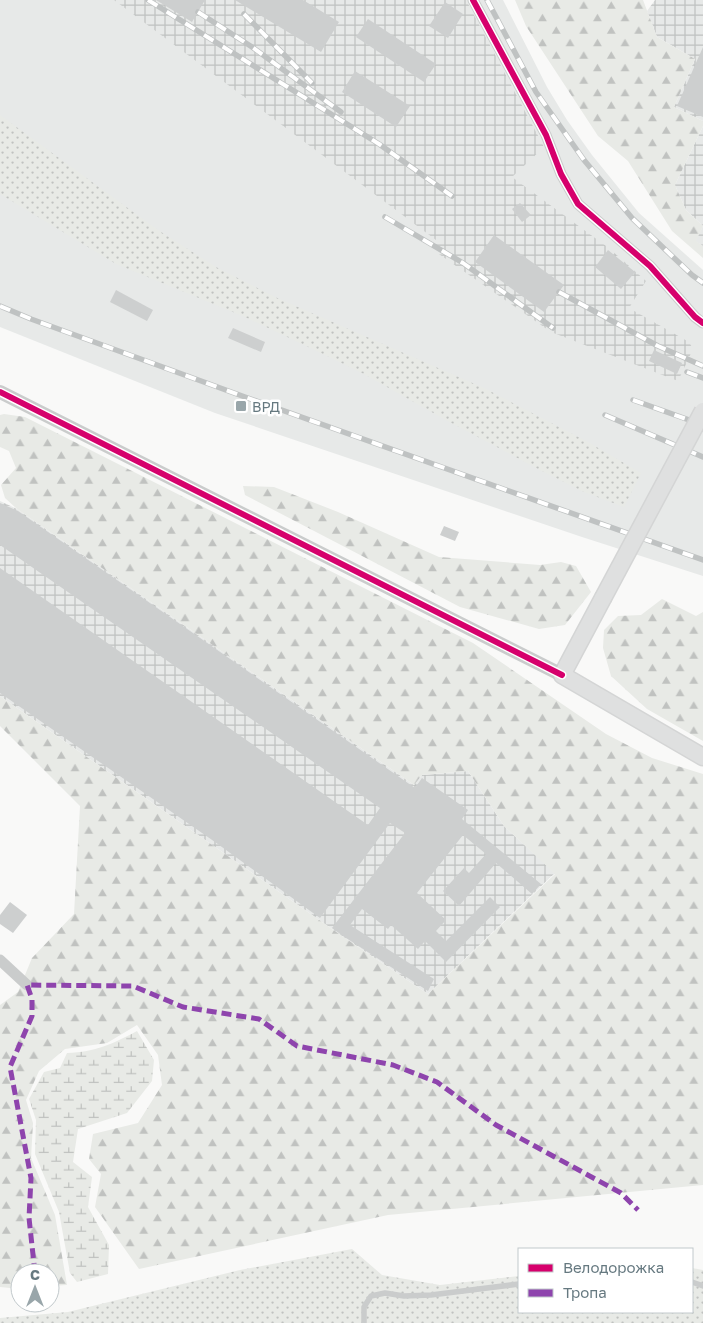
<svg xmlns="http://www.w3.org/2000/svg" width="703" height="1323" font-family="'Golos Text',sans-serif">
<defs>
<pattern id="industrial-grid" width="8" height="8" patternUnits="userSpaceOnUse" patternTransform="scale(1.25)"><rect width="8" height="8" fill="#e7e9e8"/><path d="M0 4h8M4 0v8" fill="none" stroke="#bfc2c1"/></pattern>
<pattern id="grass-dots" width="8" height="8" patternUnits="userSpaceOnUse" patternTransform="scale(1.25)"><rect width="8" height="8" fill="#e8eae6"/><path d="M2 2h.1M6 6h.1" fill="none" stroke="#c0c2c0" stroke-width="1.8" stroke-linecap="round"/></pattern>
<pattern id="forest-firs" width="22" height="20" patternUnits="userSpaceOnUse" patternTransform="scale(1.25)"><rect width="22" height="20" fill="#e8eae6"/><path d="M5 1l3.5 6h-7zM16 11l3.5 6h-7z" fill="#c0c2c0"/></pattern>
<pattern id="wetland-marsh" width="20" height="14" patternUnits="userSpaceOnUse" patternTransform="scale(1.25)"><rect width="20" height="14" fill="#e8eae6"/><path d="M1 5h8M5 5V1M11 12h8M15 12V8" fill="none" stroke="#c0c2c0"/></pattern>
</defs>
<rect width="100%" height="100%" fill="#f9f9f8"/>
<path fill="#e7e9e8" d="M0 0H503L547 87 567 120 592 155 639 213 703 270V576L582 537 215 413 0 327Z"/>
<g fill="url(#industrial-grid)">
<path d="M114 0H466L544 147 512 177 610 249 646 281 629 308 689 342 693 349 678 381 551 332 436 252V240Z"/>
<path d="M655 0H703V121L674 107 695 59 657 37 647 11Z"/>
<path d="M703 126V246L695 241 703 226 686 210 675 185Z"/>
<path d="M0 501 17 509 414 785 422 775 468 771 504 826 555 873 428 994 342 936 0 696Z"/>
</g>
<g fill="url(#grass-dots)">
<path d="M0 115 158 230 216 267 275 297 484 388 588 442 641 473 624 507 584 492 540 470 444 419 362 373 321 353 245 317 116 264 0 194Z"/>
<path d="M352 1249 382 1275 440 1285 519 1276V1312H692V1268L703 1270V1323H0V1318L68 1312 240 1270Z"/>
</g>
<g fill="url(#forest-firs)">
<path d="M515 0H643L657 37 695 59 674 107 703 121V126L675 185 686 210 703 226 696 241 703 246V258L672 231 628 161 598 136 526 26Z"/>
<path d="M4 414 25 417 473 643 606 734 652 758 703 774V1185L388 1215 139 1269 95 1207 101 1174 89 1159 93 1134 138 1123 162 1085 158 1055 137 1025 107 1043 65 1049 39 1071 26 1100 33 1123 31 1158 55 1215 67 1285 50 1286V1273H20V1289L0 1287V1005L18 992 32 958 74 914 80 806 0 726V696L342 936 428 994 555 874 504 826 468 771 422 775 414 785 17 509 5 498 1 485 16 468 9 451 0 447V415Z"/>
<path d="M243 486 274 487 338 512 439 557 540 565 561 562 576 566 591 592 565 625 539 629 460 607 245 495Z"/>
<path d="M662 599 696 616 703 612V741L647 709 611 676 603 648 604 630 618 616 641 615Z"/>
</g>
<path fill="url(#wetland-marsh)" d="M137 1031 154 1060 152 1081 127 1113 78 1129 73 1162 92 1177 88 1207 109 1245 108 1274 77 1282 70 1273 59 1212 35 1154 36 1120 29 1099 44 1072 60 1068 67 1053C96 1052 112 1044 137 1031Z"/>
<g fill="#cdcfcf">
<path d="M156 0H205L192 22Z"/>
<path d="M235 0H303L339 22 321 52Z"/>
<path d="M445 2 463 14 448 38 429 26Z"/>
<path d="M368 19 436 64 424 82 356 37Z"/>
<path d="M703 47V117L677 106Z"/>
<path d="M355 71 410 106 396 127 342 92Z"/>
<path d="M520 203 531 215 522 222 512 209Z"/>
<path d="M494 235 564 285 544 312 475 262Z"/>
<path d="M608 250 635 272 621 289 595 267Z"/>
<path d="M116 290 153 310 147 321 110 302Z"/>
<path d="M233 328 265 342 261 352 228 338Z"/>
<path d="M654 350 682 363 677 374 649 361Z"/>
<path d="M0 503 18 511 415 788 422 778 468 810 462 819 541 884 532 894 496 863 459 906 443 891 464 868 469 873 486 854 463 835 417 893 446 920 436 931 446 941 490 897 500 907 446 962 425 941 418 949 391 925 388 929 362 909 350 925 434 979 428 991 343 936 332 928 405 833 390 823 320 918 215 842 0 693V568L368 825 380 808 0 545Z"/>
<path d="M444 526 459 532 455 541 440 535Z"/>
<path d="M10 902 27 915 13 933 0 924V915Z"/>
</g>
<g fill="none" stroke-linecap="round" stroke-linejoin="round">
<g stroke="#d4d5d5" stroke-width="19">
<path id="secondary" d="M603 598 562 675 703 757"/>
</g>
<g stroke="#cacccc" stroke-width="5.5">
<path d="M692 1282 703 1286"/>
<path d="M364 1323V1307L371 1296 385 1293 404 1296 431 1295 519 1284"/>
</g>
<g stroke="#cacccc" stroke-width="11">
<path d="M473 0 546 135 561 174 578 204 650 266 695 317 703 323"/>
<path d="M0 960 27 985"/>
</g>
<path stroke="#cacccc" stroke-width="14" d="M0 392 562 675"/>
<use href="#secondary" stroke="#dfe0e0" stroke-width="16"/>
<g stroke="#bfc2c2" stroke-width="5.5">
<g id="rail">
<path d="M148 0 379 144 452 196"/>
<path d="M487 0 536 92 584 160 632 218 692 275 703 283"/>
<path d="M198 12 252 47 341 112"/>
<path d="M244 14 312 83"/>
<path d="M385 217 463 263 553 328"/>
<path d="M559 292 658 346 703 366"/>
<path d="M0 306 31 319 245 397 703 560"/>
<path d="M687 372 703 378"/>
<path d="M633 400 703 425"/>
<path d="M605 415 703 457"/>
</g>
</g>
<use href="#rail" stroke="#fff" stroke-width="4" stroke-dasharray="11" stroke-linecap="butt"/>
<g stroke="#d4d5d5" stroke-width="19" stroke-linecap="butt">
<path id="secondary-bridge" d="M603 598 703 411"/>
</g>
<use href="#secondary-bridge" stroke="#dfe0e0" stroke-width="16"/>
<path stroke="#8e44ad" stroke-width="5" stroke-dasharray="10 5" stroke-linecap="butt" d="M35 1273 29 1218 31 1178 10 1067 32 1016V999L27 985 133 986 183 1007 259 1019 297 1046 393 1065 437 1082 496 1125 621 1193 638 1210"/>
<g stroke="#fff" stroke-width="9">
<g id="cycleway">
<path d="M473 0 546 135 561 174 578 204 650 266 695 317 703 323"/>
<path d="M0 392 562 675"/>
</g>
</g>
<use href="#cycleway" stroke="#d6006c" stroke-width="6"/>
</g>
<rect fill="#99a6aa" stroke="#fff" stroke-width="2" x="235" y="400" width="12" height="12" rx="2.5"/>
<g text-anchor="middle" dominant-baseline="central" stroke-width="5" stroke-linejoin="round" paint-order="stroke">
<g font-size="14" fill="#667980" stroke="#fff" text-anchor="start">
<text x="252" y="406">ВРД</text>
</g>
</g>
<rect x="518" y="1248" width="175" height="65" fill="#ffffff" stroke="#c2c9cc"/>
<rect x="528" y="1264" width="25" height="8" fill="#d6006c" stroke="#c2c9cc"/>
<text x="563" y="1273" font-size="15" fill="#667980">Велодорожка</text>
<rect x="528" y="1289" width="25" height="8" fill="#8e44ad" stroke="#c2c9cc"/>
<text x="563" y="1298" font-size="15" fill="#667980">Тропа</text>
<g transform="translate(35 1288)"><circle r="24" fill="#ffffff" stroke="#c2c9cc"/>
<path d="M0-4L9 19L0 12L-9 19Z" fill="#99a6aa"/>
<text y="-8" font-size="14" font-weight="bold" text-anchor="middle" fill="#667980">С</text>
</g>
</svg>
